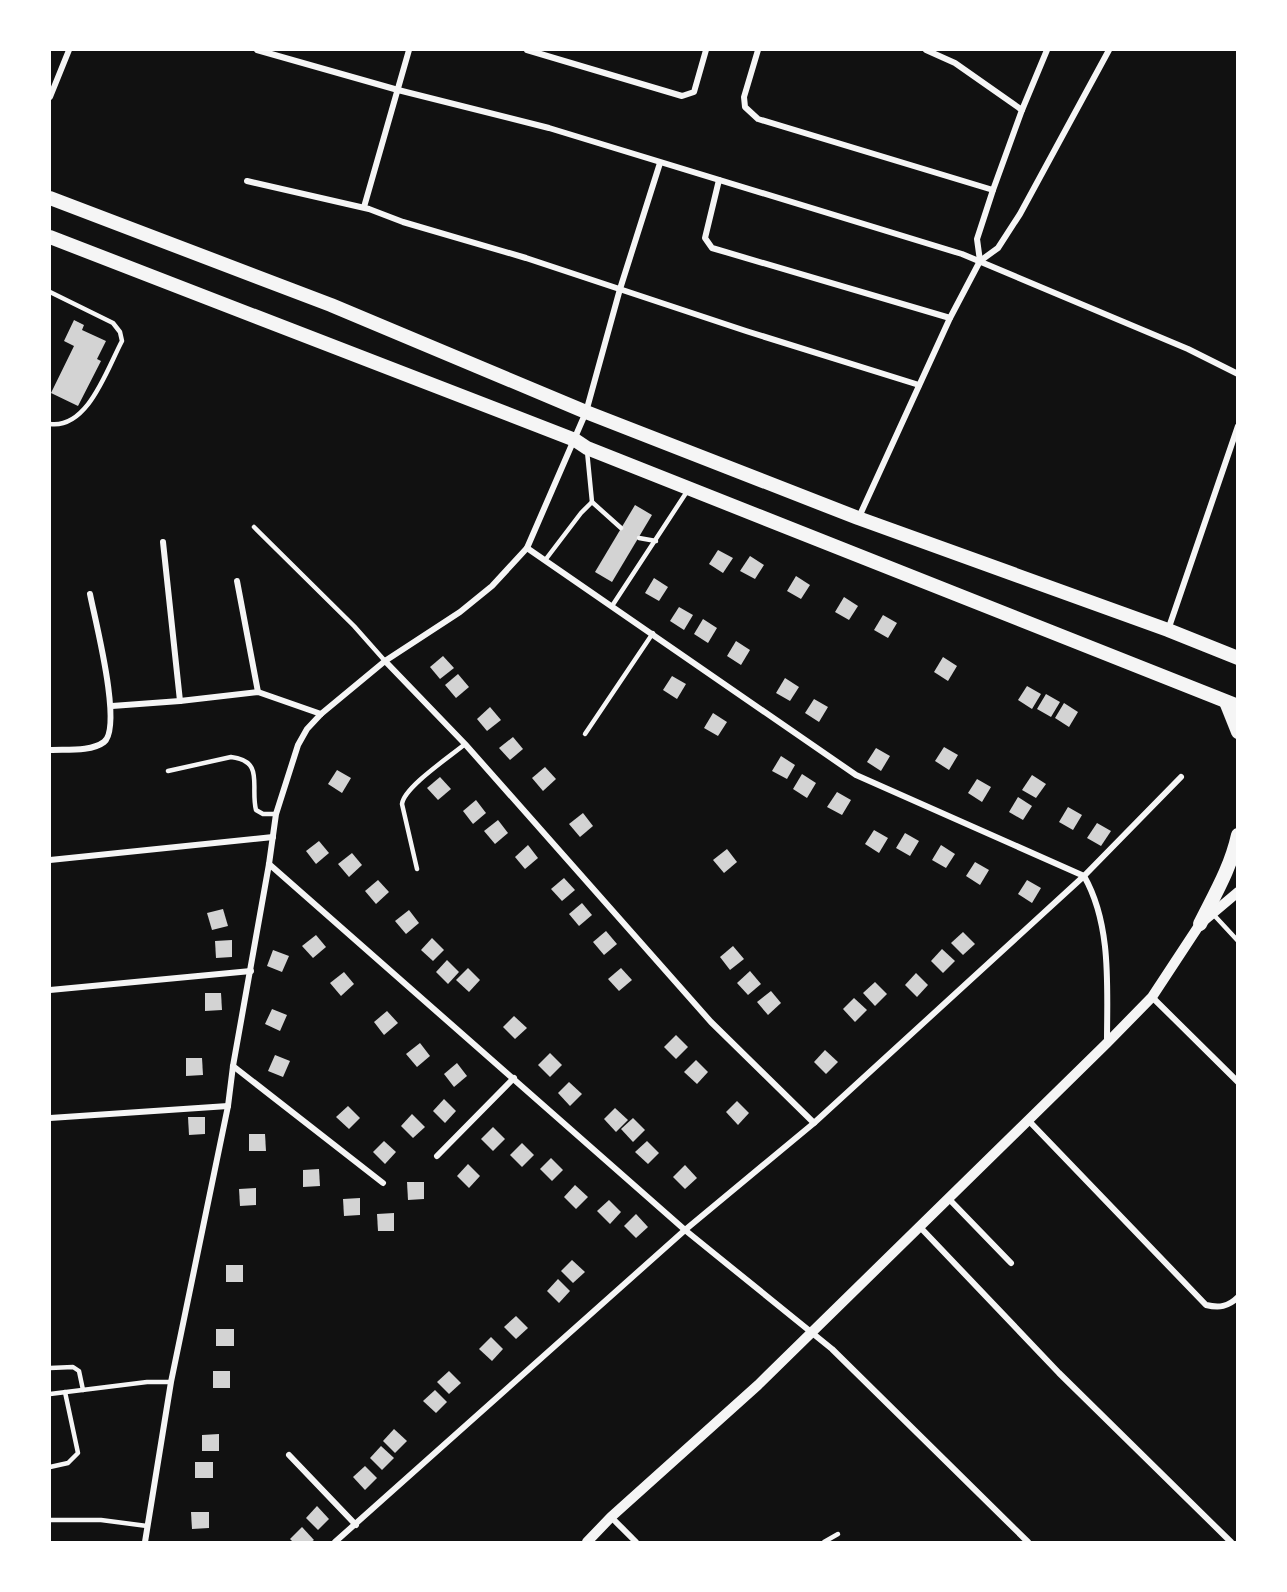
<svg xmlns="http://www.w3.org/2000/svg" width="1287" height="1592" font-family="'DM Sans',sans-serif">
<rect width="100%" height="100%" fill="#111"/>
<g fill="#d3d3d3">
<path d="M74 320 84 325 82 330 106 341 97 359 101 361 78 406 51 393 74 346 64 341Z"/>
<path d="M635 505 652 515 612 582 595 572Z"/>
<path d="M718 550 733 558 723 573 709 564Z"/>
<path d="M750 556 764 565 755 579 740 571Z"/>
<path d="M796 576 810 585 801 599 787 591Z"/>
<path d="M654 578 668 587 659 601 645 593Z"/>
<path d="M844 597 858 606 849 620 835 612Z"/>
<path d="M679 607 693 615 684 630 670 621Z"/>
<path d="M883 615 897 623 888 638 874 630Z"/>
<path d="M703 619 717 628 708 643 694 634Z"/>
<path d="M736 641 750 650 741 665 727 656Z"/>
<path d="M443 656 454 668 440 679 430 667Z"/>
<path d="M943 657 957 666 948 681 934 672Z"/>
<path d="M458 674 469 687 456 698 445 685Z"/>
<path d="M672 676 686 684 677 699 663 690Z"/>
<path d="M785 678 799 687 790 701 776 693Z"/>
<path d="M1027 686 1041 694 1032 709 1018 700Z"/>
<path d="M1046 694 1060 702 1051 717 1037 709Z"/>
<path d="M814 699 828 707 819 722 805 713Z"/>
<path d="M1064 703 1078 712 1069 727 1055 718Z"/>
<path d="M490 707 501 720 487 731 477 719Z"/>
<path d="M713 713 727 722 718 736 704 728Z"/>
<path d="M513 737 523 749 510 760 499 748Z"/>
<path d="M944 747 958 755 949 770 935 761Z"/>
<path d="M876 748 890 756 881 771 867 762Z"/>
<path d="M781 756 795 765 787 779 772 771Z"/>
<path d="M545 767 556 779 543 791 532 778Z"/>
<path d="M337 770 351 778 342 793 328 784Z"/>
<path d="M802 774 816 783 807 798 793 789Z"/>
<path d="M1032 775 1046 784 1036 798 1022 790Z"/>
<path d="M440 777 451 789 438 800 427 788Z"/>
<path d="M977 779 991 787 982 802 968 793Z"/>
<path d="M837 792 851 800 842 815 827 807Z"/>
<path d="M1018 797 1032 806 1023 820 1009 812Z"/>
<path d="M476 800 486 813 473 824 463 811Z"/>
<path d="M1068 807 1082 815 1073 830 1059 822Z"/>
<path d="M583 813 593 826 580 837 569 824Z"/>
<path d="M498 820 508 833 495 844 484 831Z"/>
<path d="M1097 823 1111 831 1101 846 1087 838Z"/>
<path d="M874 830 888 838 879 853 865 844Z"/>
<path d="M905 833 919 841 910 856 896 848Z"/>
<path d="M319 841 329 853 316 864 306 851Z"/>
<path d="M528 845 538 858 525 869 515 857Z"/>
<path d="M941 845 955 854 946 868 932 860Z"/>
<path d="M727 849 737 862 724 873 713 860Z"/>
<path d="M352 853 362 865 349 877 338 864Z"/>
<path d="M975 862 989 870 980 885 966 876Z"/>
<path d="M564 878 575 890 562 901 551 889Z"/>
<path d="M378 880 389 892 376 904 365 891Z"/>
<path d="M1027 880 1041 888 1032 903 1018 894Z"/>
<path d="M582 903 592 915 579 926 569 914Z"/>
<path d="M223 909 228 926 212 930 207 913Z"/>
<path d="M409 910 419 923 406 934 395 921Z"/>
<path d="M606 931 617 944 604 955 593 942Z"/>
<path d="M963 932 975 944 963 955 951 943Z"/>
<path d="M316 935 326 947 313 958 302 946Z"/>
<path d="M432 938 444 950 433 961 421 950Z"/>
<path d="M232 940V957L216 958 215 941Z"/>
<path d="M733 946 744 959 730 970 720 957Z"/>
<path d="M942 949 955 961 943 973 931 961Z"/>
<path d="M273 950 289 956 282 972 267 966Z"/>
<path d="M447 960 459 972 448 984 436 972Z"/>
<path d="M468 968 480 980 469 992 456 980Z"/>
<path d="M621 968 632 980 619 991 608 979Z"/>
<path d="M750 971 761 984 748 995 737 983Z"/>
<path d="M344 972 354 984 341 996 330 983Z"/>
<path d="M916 973 928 985 917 997 905 985Z"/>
<path d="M875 982 887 994 875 1006 863 993Z"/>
<path d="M771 991 781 1003 768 1015 757 1002Z"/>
<path d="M205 993H221L222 1010 205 1011Z"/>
<path d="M854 998 867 1010 855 1022 843 1009Z"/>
<path d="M272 1009 287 1015 280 1031 265 1024Z"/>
<path d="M387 1011 398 1023 384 1035 374 1022Z"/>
<path d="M514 1016 527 1028 515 1039 503 1027Z"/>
<path d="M676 1035 688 1047 676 1059 664 1047Z"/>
<path d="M420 1043 430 1056 417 1067 406 1054Z"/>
<path d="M825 1050 838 1062 826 1074 814 1062Z"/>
<path d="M550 1053 562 1065 550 1077 538 1065Z"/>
<path d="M275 1055 290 1061 283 1077 268 1071Z"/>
<path d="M186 1058H202L203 1075 186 1076Z"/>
<path d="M696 1060 708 1072 697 1084 684 1072Z"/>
<path d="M457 1063 467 1076 454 1087 444 1074Z"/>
<path d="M569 1082 582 1094 570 1106 558 1093Z"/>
<path d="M444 1099 456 1111 445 1123 433 1111Z"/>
<path d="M737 1101 749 1113 738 1125 726 1112Z"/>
<path d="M348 1106 360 1118 349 1129 336 1117Z"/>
<path d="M615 1108 628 1120 616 1132 604 1119Z"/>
<path d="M412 1114 425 1127 413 1138 401 1126Z"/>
<path d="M188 1117H205V1134L189 1135Z"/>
<path d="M633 1118 645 1130 633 1142 621 1129Z"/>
<path d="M493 1127 505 1139 493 1151 481 1139Z"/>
<path d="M249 1134H265L266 1151H249Z"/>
<path d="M384 1141 396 1152 385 1164 373 1152Z"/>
<path d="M647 1141 659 1153 648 1164 635 1152Z"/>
<path d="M522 1143 534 1155 522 1167 510 1155Z"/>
<path d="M551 1158 563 1170 552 1181 540 1169Z"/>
<path d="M468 1164 480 1176 469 1188 457 1176Z"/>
<path d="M685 1165 697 1178 685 1189 673 1177Z"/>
<path d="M319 1169 320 1186 303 1187V1170Z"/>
<path d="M407 1182H424V1199L408 1200Z"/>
<path d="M575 1185 588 1197 576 1209 564 1197Z"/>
<path d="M256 1188V1205L240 1206 239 1189Z"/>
<path d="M360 1198V1215L344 1216 343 1199Z"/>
<path d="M609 1200 621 1212 610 1224 597 1211Z"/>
<path d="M394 1213V1231H378L377 1214Z"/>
<path d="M636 1214 648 1227 636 1238 624 1226Z"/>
<path d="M572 1260 585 1272 573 1283 561 1271Z"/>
<rect x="226" y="1265" width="17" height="17"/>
<path d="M558 1279 570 1291 559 1303 547 1291Z"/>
<path d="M516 1316 528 1328 516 1339 504 1327Z"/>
<rect x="216" y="1329" width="18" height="17"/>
<path d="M491 1337 503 1349 492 1361 479 1349Z"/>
<rect x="213" y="1371" width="17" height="17"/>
<path d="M449 1371 461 1383 449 1394 437 1382Z"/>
<path d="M435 1390 447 1402 436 1413 423 1401Z"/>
<path d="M394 1429 407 1441 395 1453 383 1441Z"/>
<path d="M219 1434V1451H202V1435Z"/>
<path d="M381 1446 394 1458 382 1470 370 1458Z"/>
<rect x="195" y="1462" width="18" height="16"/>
<path d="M365 1466 377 1478 365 1490 353 1477Z"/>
<path d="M317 1506 329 1519 318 1530 306 1518Z"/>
<path d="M191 1512H209V1528L192 1529Z"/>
<path d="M302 1527 314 1540 311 1542H293L290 1539Z"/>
</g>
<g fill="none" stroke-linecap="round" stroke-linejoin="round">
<g stroke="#f5f5f5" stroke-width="4.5">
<path d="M50 292 113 323 120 332 122 341C107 369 88 429 50 424"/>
<path d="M587 451 592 502 621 528"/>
<path d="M254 527 354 626 385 661"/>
<path d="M639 538 656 541"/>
<path d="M546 559 581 513 592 502"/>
<path d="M612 606 688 490"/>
<path d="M585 734 653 633"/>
<path d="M168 771 231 757C265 761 250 786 256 810L263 814H276"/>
<path d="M417 869 402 804C404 787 451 756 465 744"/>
<path d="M1213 914 1238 941"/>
<path d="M50 1368 73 1367 79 1371 83 1390"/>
<path d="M50 1394 147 1382H171"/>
<path d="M50 1467 68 1463 78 1453 65 1392"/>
<path d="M50 1520H101L147 1526"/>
<path d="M824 1542 838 1534"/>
</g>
<g stroke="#f5f5f5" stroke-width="6">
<path d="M257 50 398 90 549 128 962 254 1188 349 1238 374"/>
<path d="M527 50 682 96 694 92 706 50"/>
<path d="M758 50 744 97 745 107 758 119 993 190"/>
<path d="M926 50 955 63 1022 110"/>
<path d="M50 97 69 50"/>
<path d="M719 180 705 238 712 248 950 318"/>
<path d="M247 181 369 209 403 222 526 258 746 331 919 385"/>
<path d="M364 207 409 50"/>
<path d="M980 261 977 239 993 190 1022 110 1047 50"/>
<path d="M859 517 950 318 980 261 998 248 1020 214 1109 50"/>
<path d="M163 542 180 701"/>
<path d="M527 548 856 775 1084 876C1112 925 1107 988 1107 1042"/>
<path d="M237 581 258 692"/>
<path d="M1168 630 1238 426"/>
<path d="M385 661 465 744 711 1022 814 1123"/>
<path d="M112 706 180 701 258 692 321 714"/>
<path d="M50 750C65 749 91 752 104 742 123 727 95 620 90 594"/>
<path d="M50 860 273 837"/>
<path d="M269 864 685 1230 832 1349 1028 1542"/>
<path d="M50 990 251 971"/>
<path d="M1152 997 1238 1082"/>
<path d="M233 1066 383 1183"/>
<path d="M50 1118 228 1106"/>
<path d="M1029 1121 1206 1305C1219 1308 1228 1307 1238 1297"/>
<path d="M437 1156 514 1078"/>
<path d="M948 1198 1011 1263"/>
<path d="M919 1226 1059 1373 1231 1542"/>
<path d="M289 1455 356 1525"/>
<path d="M611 1517 636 1542"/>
<path d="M145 1542 171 1382 228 1106 233 1066 269 864 276 814 298 745 307 729 321 714 385 661 460 612 492 586 527 548 586 412 620 289 660 163"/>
<path d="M335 1542 685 1230 814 1123 1084 876 1181 777"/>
</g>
<path stroke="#f5f5f5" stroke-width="10" d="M587 1542 611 1517 758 1385 1107 1043 1152 997 1200 924 1238 892"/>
<g stroke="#f5f5f5" stroke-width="14">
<path d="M50 198 331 305 586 412 858 518 1168 630 1238 658"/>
<path d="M50 237 575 440 587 448 1238 706"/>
<path d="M1226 702 1238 732"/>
<path d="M1200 924C1215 894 1231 867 1238 835"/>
</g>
</g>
<rect width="1287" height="1592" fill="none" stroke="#ffffff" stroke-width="102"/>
</svg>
